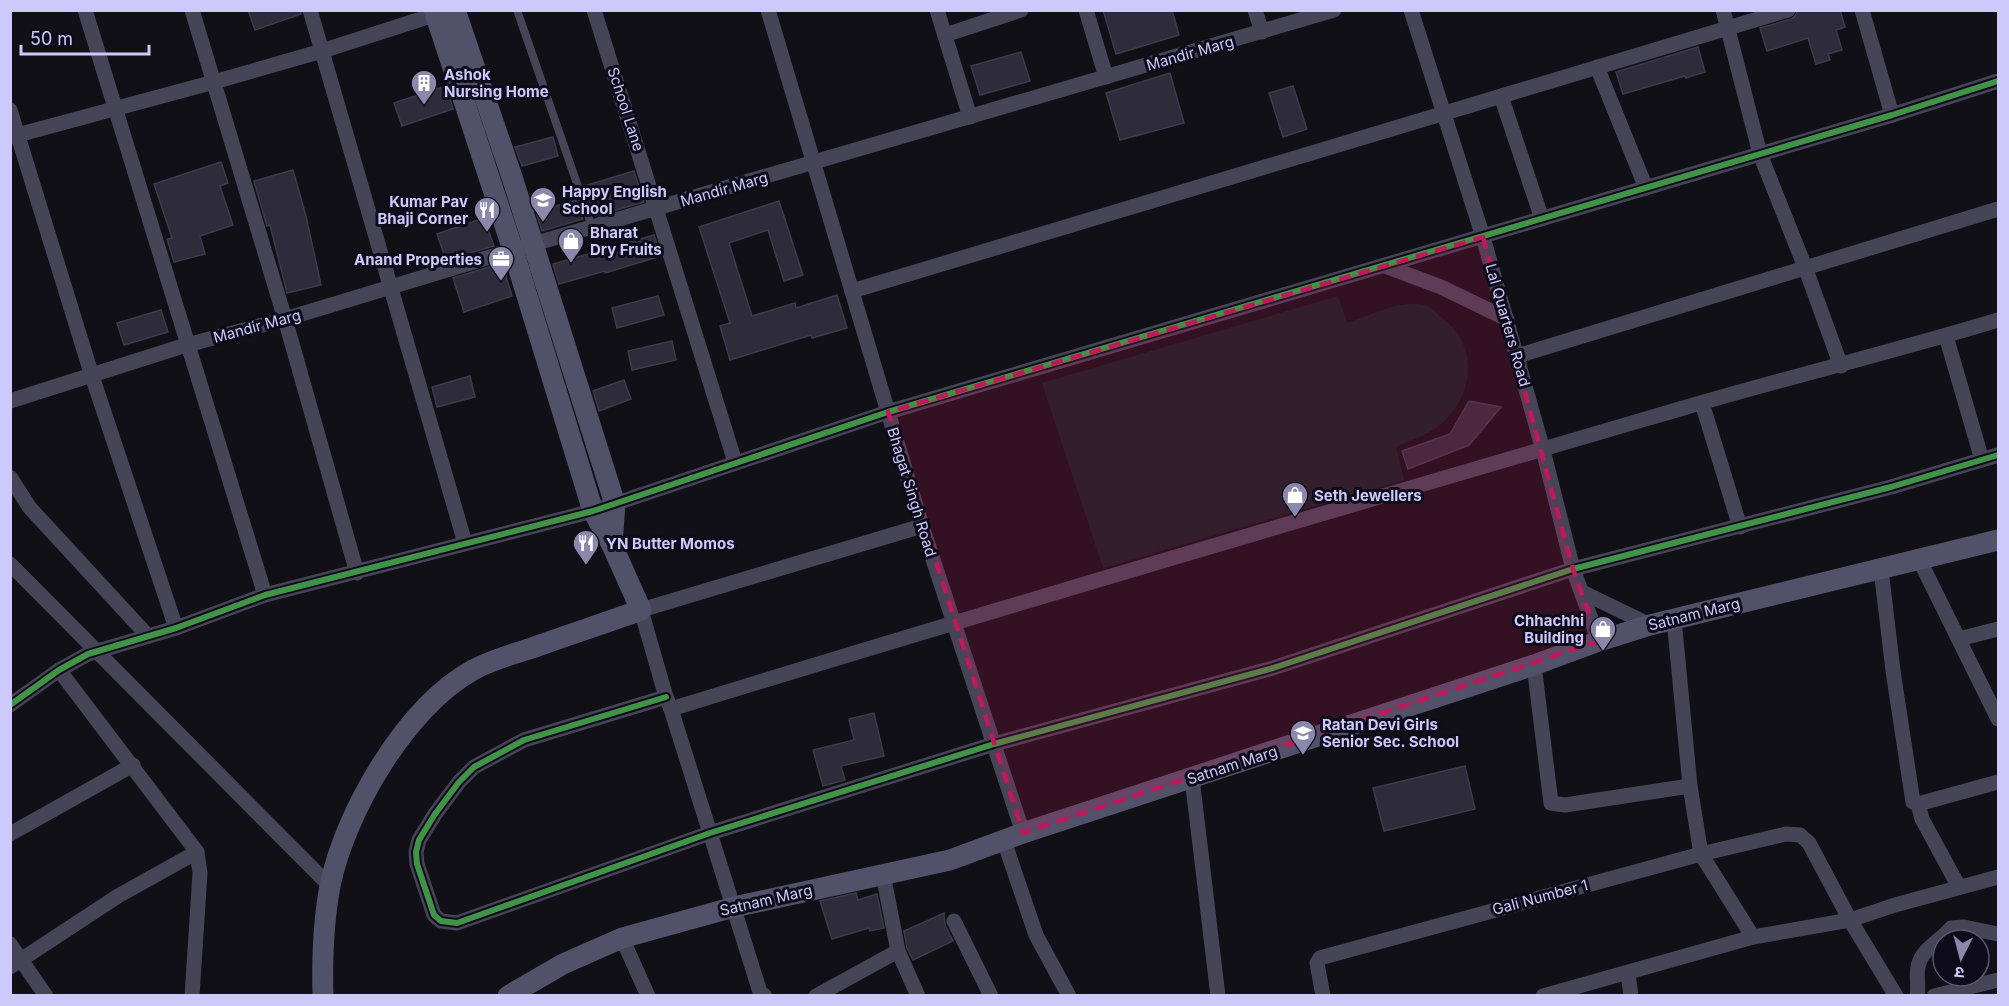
<svg xmlns="http://www.w3.org/2000/svg" width="2009" height="1006" font-family="Inter,'Noto Sans Devanagari',sans-serif">
<rect width="100%" height="100%" fill="#101016"/>
<path fill="#102020" d="M1338 296 1347 323C1368 316 1405 297 1427 306 1432 308 1437 314 1441 317 1479 345 1475 394 1441 424 1429 435 1410 440 1396 447L1404 480 1103 568 1042 383Z"/>
<g fill="#2e2c3a" stroke="#3c3a4b" stroke-width="1.5">
<path d="M248 10H301V14L255 30Z"/>
<path d="M1103 10H1172L1179 35 1116 54Z"/>
<path d="M1798 10H1840L1845 27 1836 30 1842 50 1828 54 1830 60 1816 64 1808 38 1767 51 1760 28 1791 19 1795 16Z"/>
<path d="M1698 47 1705 72 1686 78 1685 76 1623 94 1616 72Z"/>
<path d="M1021 52 1030 81 980 95 971 66Z"/>
<path d="M1170 73 1184 123 1120 140 1106 93Z"/>
<path d="M446 86 453 109 402 126 394 103Z"/>
<path d="M1293 86 1307 129 1283 137 1269 93Z"/>
<path d="M553 137 558 156 522 166 515 147Z"/>
<path d="M221 162 228 183 220 186 233 225 200 236 205 254 174 262 167 239 172 238 154 184Z"/>
<path d="M293 170 306 216 321 285 287 293 270 225 267 226 254 181Z"/>
<path d="M634 171 644 202 595 216 584 186Z"/>
<path d="M576 200 583 219 542 231 536 212Z"/>
<path d="M779 201 803 275 784 281 768 230 729 243 752 316 795 303 796 308 837 295 847 328 812 338 811 335 730 360 720 326 730 323 699 227Z"/>
<path d="M484 218 494 246 446 260 437 234Z"/>
<path d="M654 235 661 256 605 273V271L559 284 553 264Z"/>
<path d="M499 264 502 274 505 273 512 296 464 312 453 278Z"/>
<path d="M658 296 664 315 617 328 612 308Z"/>
<path d="M161 310 168 332 124 345 117 323Z"/>
<path d="M672 341 676 360 632 370 628 351Z"/>
<path d="M470 376 475 397 437 407 432 387Z"/>
<path d="M624 380 631 399 599 411 593 391Z"/>
<path d="M1469 401 1501 407 1469 445 1408 469 1402 451 1450 434Z"/>
<path d="M874 713 884 756 841 766 845 780 823 786 813 750 854 740 849 719Z"/>
<path d="M1465 766 1475 809 1384 831 1373 788Z"/>
<path d="M856 893 858 900 877 894 884 928 870 931 869 928 832 939 820 901Z"/>
<path d="M944 913 945 925 953 941 913 960 907 948 904 931Z"/>
</g>
<g fill="none" stroke-linecap="round" stroke-linejoin="round">
<path stroke="#454557" stroke-width="8" d="M517 10 592 227"/>
<g stroke="#454557" stroke-width="15">
<path d="M85 10 265 595"/>
<path d="M192 10 285 319 357 573"/>
<path d="M310 10 465 543"/>
<path d="M594 10 735 462"/>
<path d="M768 10 922 526 1023 833"/>
<path d="M937 10 970 117"/>
<path d="M1086 10 1106 77"/>
<path d="M1255 10 1262 32"/>
<path d="M1411 10 1483 237 1543 450 1573 569 1599 641"/>
<path d="M1723 10 1760 154 1805 267 1841 366"/>
<path d="M1862 10 1892 115"/>
<path d="M945 35 1021 10"/>
<path d="M1597 67 1646 188"/>
<path d="M1501 96 1542 219"/>
<path d="M10 110 92 376 176 628"/>
<path d="M10 137 214 82 322 51 443 12"/>
<path d="M1385 266 1441 287 1507 319"/>
<path d="M852 291 1788 10"/>
<path d="M1946 336 1982 460"/>
<path d="M1517 356 1998 209"/>
<path d="M10 401 183 346 285 319 513 250 1334 10"/>
<path d="M1702 403 1740 527"/>
<path d="M10 477 30 508 148 636"/>
<path d="M1919 559 1998 719"/>
<path d="M10 564 330 886"/>
<path d="M1881 569 1893 671 1913 802 1918 804 1922 819 1959 887"/>
<path d="M1582 592 1650 625"/>
<path d="M1674 619 1690 786 1701 854 1753 937"/>
<path d="M1959 639 1998 629"/>
<path d="M1534 665 1551 803 1565 805 1690 786"/>
<path d="M59 670 197 852 200 873 192 996"/>
<path d="M666 697 524 740 474 767 459 782 435 814 419 840 416 852 417 864 434 915 441 921 457 923 710 833 994 744 1273 668 1573 569 1891 487 1998 455"/>
<path d="M10 705 59 670 88 654 176 628 265 595 593 511 888 412 1892 115 1998 81"/>
<path d="M671 709C1012 604 1355 504 1697 404 1797 375 1899 350 1998 320"/>
<path d="M1192 778 1218 996"/>
<path d="M1918 804 1998 782"/>
<path d="M10 834 133 765"/>
<path d="M1004 841 1036 935 1069 996"/>
<path d="M883 874 898 951 918 996"/>
<path d="M954 921 991 996"/>
<path d="M622 938 648 996"/>
<path d="M10 944 46 996"/>
<path d="M10 967 118 896 197 852"/>
<path d="M1628 973 1631 996"/>
<path d="M765 996 760 992 671 709 666 697 641 610 922 526"/>
<path d="M816 996 898 951"/>
<path d="M1323 996 1317 963 1320 958 1327 956 1701 854 1786 834 1800 835 1809 843 1850 920 1896 996"/>
<path d="M1543 996 1753 937 1850 920 1895 905 1998 877"/>
<path d="M1917 996C1919 986 1916 977 1918 967 1921 949 1941 941 1951 928L1964 927 1998 934"/>
<path d="M1934 996 1998 980"/>
</g>
<g stroke="#51516a" stroke-width="21">
<path d="M455 10 512 177 615 504 612 545"/>
<path d="M323 996C322 959 323 923 330 886 345 812 406 707 473 670 491 660 513 654 532 648 568 635 605 623 641 610L612 545 593 511 513 250 434 10"/>
<path d="M508 996 563 964 622 938 734 907 950 860 1023 833 1534 665 1599 641 1650 625 1998 540"/>
</g>
<g stroke="#0e0c1a" stroke-width="10">
<g id="cycleway">
<path d="M666 697 524 740 474 767 459 782 435 814 419 840 416 852 417 864 434 915 441 921 457 923 710 833 994 744 1273 668 1573 569 1891 487 1998 455"/>
<path d="M10 705 59 670 88 654 176 628 265 595 593 511 888 412 1892 115 1998 81"/>
</g>
</g>
<use href="#cycleway" stroke="#419447" stroke-width="6"/>
</g>
<path fill="#c2185b" fill-opacity="0.2" stroke="#c2185b" stroke-width="4.5" stroke-dasharray="12 8" stroke-linejoin="round" d="M1483 237 1573 569 1599 641 1023 833 888 412Z"/>
<defs>
<g id="building-pin" transform="scale(1.35)"><path d="M0 17L-7.5 6A9.5 9.5 0 1 1 7.5 6Z" fill="#8c88ab" stroke="#0e0c1a"/><path d="M-4-6H4V6H1V3H-1V6H-4ZM-2.5-4.3h1.7v1.8h-1.7ZM.8-4.3h1.7v1.8H.8ZM-2.5-1h1.7V.8h-1.7ZM.8-1h1.7V.8H.8Z" fill="#fff"/></g>
<g id="school-pin" transform="scale(1.35)"><path d="M0 17L-7.5 6A9.5 9.5 0 1 1 7.5 6Z" fill="#8c88ab" stroke="#0e0c1a"/><path d="M0-5L7-2L0 1L-7-2ZM-4 1L0 2.5L4 1V4Q0 6-4 4Z" fill="#fff"/></g>
<g id="restaurant-pin" transform="scale(1.35)"><path d="M0 17L-7.5 6A9.5 9.5 0 1 1 7.5 6Z" fill="#8c88ab" stroke="#0e0c1a"/><path d="M-5-6h1v4h1v-4h1v4h1v-4h1v5L-1.5 .5V6h-2V.5L-5-1ZM5-6V6H3V1.5H1.5Q1.5-4 5-6Z" fill="#fff"/></g>
<g id="shop-pin" transform="scale(1.35)"><path d="M0 17L-7.5 6A9.5 9.5 0 1 1 7.5 6Z" fill="#8c88ab" stroke="#0e0c1a"/><path d="M-5-2.5h2.3a2.7 3.5 0 0 1 5.4 0H5L5.5 6h-11ZM-1.5-2.5h3a1.5 2.3 0 0 0-3 0Z" fill="#fff"/></g>
<g id="office-pin" transform="scale(1.35)"><path d="M0 17L-7.5 6A9.5 9.5 0 1 1 7.5 6Z" fill="#8c88ab" stroke="#0e0c1a"/><path d="M-6-3h4V-5.5h4V-3h4V5H-6ZM-1-4.5V-3h2v-1.5ZM-6 0V1H6V0Z" fill="#fff"/></g>
</defs>
<g fill-rule="evenodd">
<use href="#building-pin" x="424" y="83"/>
<use href="#school-pin" x="543" y="200"/>
<use href="#restaurant-pin" x="487" y="210"/>
<use href="#shop-pin" x="571" y="241"/>
<use href="#office-pin" x="501" y="259"/>
<use href="#shop-pin" x="1295" y="495"/>
<use href="#restaurant-pin" x="586" y="543"/>
<use href="#shop-pin" x="1603" y="629"/>
<use href="#school-pin" x="1303" y="733"/>
</g>
<g text-anchor="middle" dominant-baseline="central" stroke-width="6" stroke-linejoin="round" paint-order="stroke">
<g font-size="15" fill="#cec9fb" stroke="#0e0c1a">
<text transform="translate(1190 53) rotate(-16)">Mandir Marg</text>
<text transform="translate(626 109) rotate(72)">School Lane</text>
<text transform="translate(724 189) rotate(-16)">Mandir Marg</text>
<text transform="translate(1508 325) rotate(74)">Lal Quarters Road</text>
<text transform="translate(257 326) rotate(-15)">Mandir Marg</text>
<text transform="translate(912 492) rotate(73)">Bhagat Singh Road</text>
<text transform="translate(1694 614) rotate(-14)">Satnam Marg</text>
<text transform="translate(1232 765) rotate(-18)">Satnam Marg</text>
<text transform="translate(1540 897) rotate(-15)">Gali Number 1</text>
<text transform="translate(766 900) rotate(-13)">Satnam Marg</text>
</g>
<g font-size="15" font-weight="bold" fill="#cec9fb" stroke="#0e0c1a" text-anchor="start">
<text x="444" y="74">Ashok<tspan x="444" dy="17">Nursing Home</tspan></text>
<text x="562" y="191">Happy English<tspan x="562" dy="17">School</tspan></text>
<text x="468" y="201" text-anchor="end">Kumar Pav<tspan x="468" dy="17">Bhaji Corner</tspan></text>
<text x="590" y="232">Bharat<tspan x="590" dy="17">Dry Fruits</tspan></text>
<text x="482" y="259" text-anchor="end">Anand Properties</text>
<text x="1314" y="495">Seth Jewellers</text>
<text x="606" y="543">YN Butter Momos</text>
<text x="1584" y="620" text-anchor="end">Chhachhi<tspan x="1584" dy="17">Building</tspan></text>
<text x="1322" y="724">Ratan Devi Girls<tspan x="1322" dy="17">Senior Sec. School</tspan></text>
</g>
</g>
<rect width="2009" height="1006" fill="none" stroke="#cec9fb" stroke-width="24"/>
<g transform="translate(1961 958) rotate(186)"><circle r="28" fill="#0e0c1a" stroke="#5b5874" stroke-width="1.5"/>
<path d="M0-4.5L10 22L0 15L-10 22Z" fill="#8c88ab"/>
<text y="-9" font-size="16" font-weight="bold" text-anchor="middle" fill="#cec9fb">उ</text>
</g>
<path d="M21 45v9h128v-9" fill="none" stroke="#cec9fb" stroke-width="3"/>
<text x="30" y="45" font-size="18" fill="#cec9fb" stroke="#0e0c1a" stroke-width="4.5" paint-order="stroke">50 m</text>
</svg>
